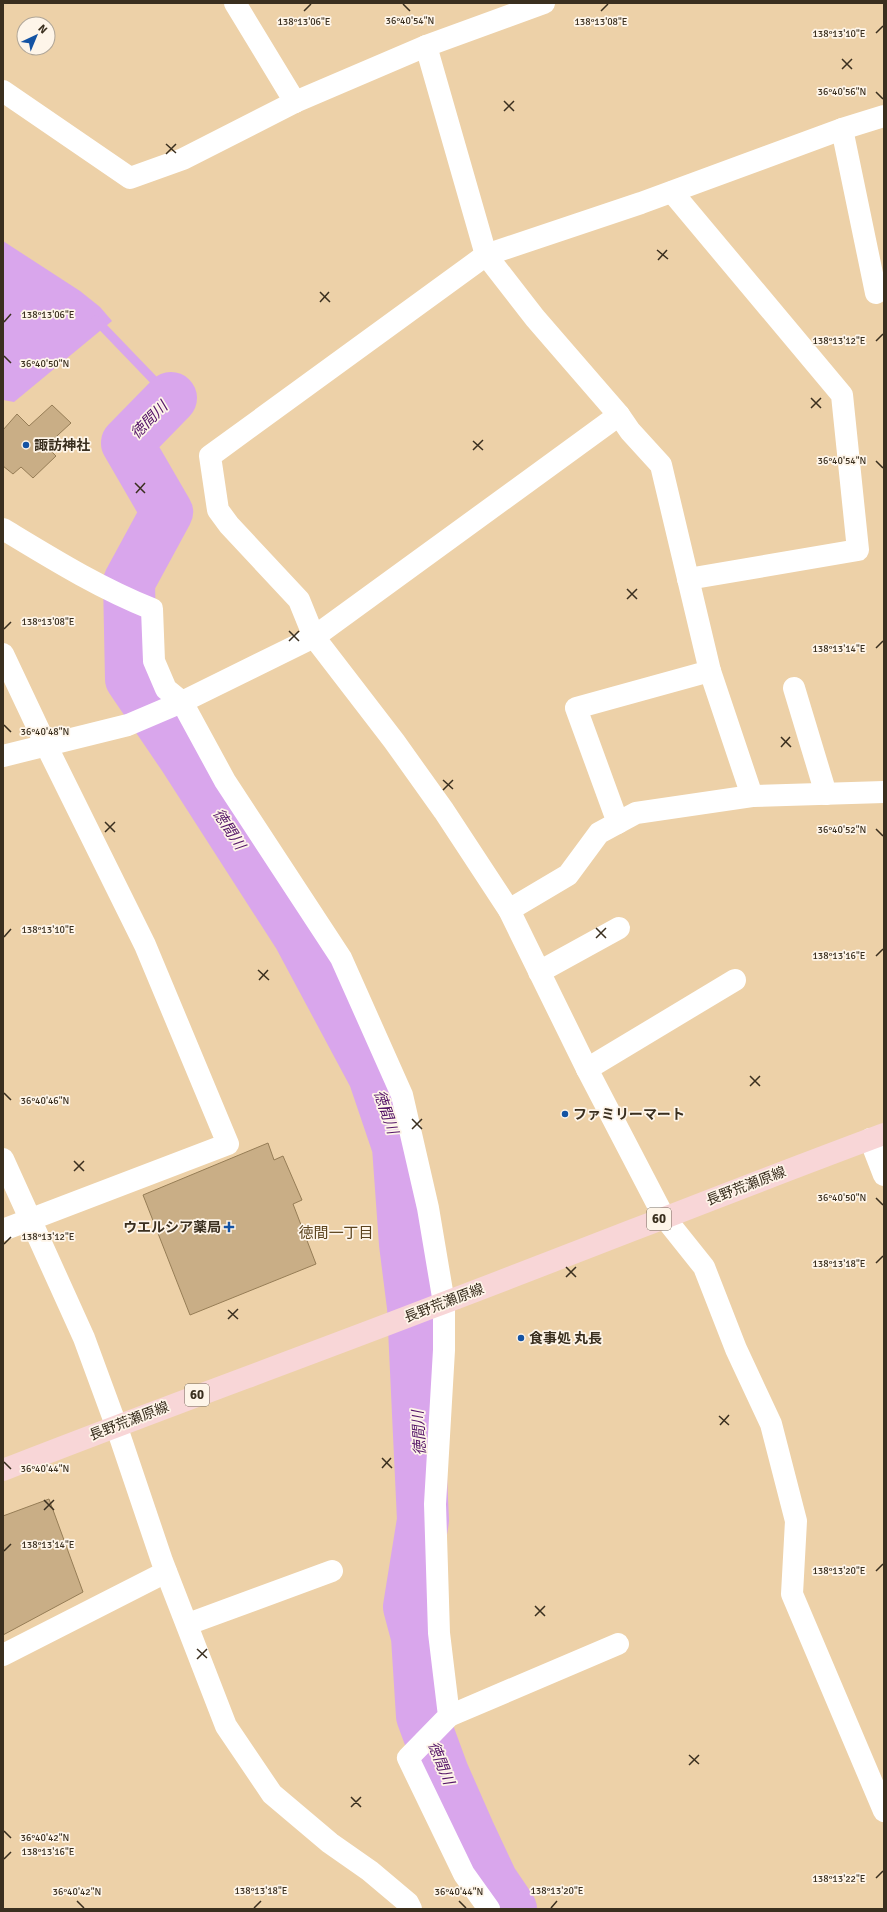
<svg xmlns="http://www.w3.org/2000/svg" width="887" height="1912" font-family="Signika,'Noto Sans JP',sans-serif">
<rect width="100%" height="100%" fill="#edd1a8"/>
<path fill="#d9a6ec" d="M3 241 80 291 100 307 112 321 14 402 3 400Z"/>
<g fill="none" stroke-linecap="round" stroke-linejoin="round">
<path stroke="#d9a6ec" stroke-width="9" d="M96 320 171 398"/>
<path stroke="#d9a6ec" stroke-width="52" d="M171 398 127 443 167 512 129 582 131 679 184 757 299 936 374 1076 398 1147 405 1244 413 1307 423 1520 409 1607 417 1637 422 1716 443 1773 469 1832 492 1881 511 1909"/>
</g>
<g fill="#c9ae86" stroke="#967d56">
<path d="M52 405 71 423 46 446 56 456 33 478 21 467 13 474 3 466V430L17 414 29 426Z"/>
<path d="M268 1143 274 1160 283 1156 302 1200 293 1204 316 1264 190 1315 143 1195Z"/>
<path d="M49 1499 83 1592 3 1635V1516Z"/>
</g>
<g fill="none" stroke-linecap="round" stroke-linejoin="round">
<g stroke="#fff" stroke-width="22">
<path d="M235 3 295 102"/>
<path d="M426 46 486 255 535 318 619 415 630 431 661 465 710 671 752 796"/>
<path d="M3 91 130 178 183 159 295 102 426 46 544 3"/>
<path d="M884 116 842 129 641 203 486 255 210 456 218 510 229 525 299 600 314 637 394 741 444 811 509 910 587 1069 664 1217 704 1267 736 1349 771 1424 796 1521 792 1594 884 1811"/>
<path d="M842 129 876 293"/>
<path d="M672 192 842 395 858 550 688 579"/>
<path d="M3 529C51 558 99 588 152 609L154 661 166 689 182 702 225 781 341 958 402 1095 428 1208 444 1303V1350L435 1504 439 1633 449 1716 408 1758 464 1874 489 1909"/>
<path d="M3 654 46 745 145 945 228 1144 3 1230"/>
<path d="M794 688 826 794"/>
<path d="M3 756 128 725 182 702 314 637 619 415"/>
<path d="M618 823 576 708 710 671"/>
<path d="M509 910 568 875 599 833 636 813 752 796 884 792"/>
<path d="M539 972 619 928"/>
<path d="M587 1069 735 980"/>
<path d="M870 1139 884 1175"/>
<path d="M3 1159 84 1338 116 1425 162 1561 226 1726 272 1794 330 1843 370 1871 408 1903 411 1909"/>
<path d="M188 1624 332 1571"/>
<path d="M3 1655 166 1572"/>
<path d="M449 1716 618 1644"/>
</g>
<path stroke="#f8d6d7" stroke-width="22" d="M3 1470C146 1414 290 1362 433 1307 584 1250 733 1190 884 1134"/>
</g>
<path fill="none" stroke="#3a2f1f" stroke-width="1.5" d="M403 4 410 11M304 11 311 4M601 11 608 4M876 33 883 26M842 59 852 69M842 69 852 59M876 92 883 99M504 101 514 111M504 111 514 101M166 144 176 153M166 154 176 144M657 250 668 259M658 260 667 250M320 292 330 302M320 302 329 292M4 322 11 314M876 341 883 334M4 356 11 363M811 398 821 408M811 408 821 398M473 441 483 450M473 450 483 440M876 461 883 468M135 483 145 493M136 493 145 483M627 589 637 599M627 599 637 589M4 629 11 622M289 631 299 641M289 641 299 631M876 648 883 641M4 725 11 732M781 737 791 747M781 747 790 737M443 780 453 789M443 790 453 780M105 822 115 832M876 829 883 836M105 832 115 822M596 928 606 938M4 937 11 929M596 938 606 928M876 956 883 949M258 970 269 980M259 980 268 970M750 1076 760 1086M750 1086 760 1076M4 1093 11 1100M412 1119 422 1129M412 1129 422 1119M74 1161 84 1171M74 1171 84 1161M876 1198 883 1205M4 1244 11 1237M876 1263 883 1256M566 1267 576 1277M566 1277 576 1267M228 1310 238 1319M228 1319 238 1309M719 1416 729 1425M720 1425 729 1415M382 1458 392 1468M4 1462 11 1469M382 1468 391 1458M44 1500 54 1510M44 1510 54 1500M4 1551 11 1544M876 1571 883 1564M535 1606 545 1616M535 1616 545 1606M197 1649 207 1658M197 1659 207 1649M689 1755 699 1764M689 1765 699 1755M351 1797 361 1807M351 1807 361 1797M4 1831 11 1838M4 1859 11 1852M876 1878 883 1871M77 1901 84 1908M459 1901 466 1908M254 1908 261 1901M551 1908 557 1901"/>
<g fill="#1453a3" stroke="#fef5e9" stroke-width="1.5">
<circle cx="26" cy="445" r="4"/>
<circle cx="565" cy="1114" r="4"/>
<path d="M227 1221h4v4h4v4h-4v4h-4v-4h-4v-4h4z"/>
<circle cx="521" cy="1338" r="4"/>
</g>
<g text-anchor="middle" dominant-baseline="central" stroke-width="3.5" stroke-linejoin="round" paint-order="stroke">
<g fill="#fef5e9" stroke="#756a5c" stroke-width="1">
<rect x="647" y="1208" width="24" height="22" rx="3"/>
<rect x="185" y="1384" width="24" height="22" rx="3"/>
</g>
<g font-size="13" font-weight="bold" fill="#3a2f1f">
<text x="659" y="1219">60</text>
<text x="197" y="1395">60</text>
</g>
<g font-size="14" font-weight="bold" fill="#3a2f1f" stroke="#fef5e9" text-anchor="start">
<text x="34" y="445">諏訪神社</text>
<text x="573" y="1114">ファミリーマート</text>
<text x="221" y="1227" text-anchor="end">ウエルシア薬局</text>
<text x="529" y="1338">食事処 丸長</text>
</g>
<g font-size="14" fill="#3a2f1f" stroke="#fef5e9">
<text transform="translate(746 1186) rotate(-21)">長野荒瀬原線</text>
<text transform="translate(444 1303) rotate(-21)">長野荒瀬原線</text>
<text transform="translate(129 1421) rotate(-21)">長野荒瀬原線</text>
</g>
<g font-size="15" font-style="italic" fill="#551568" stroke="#fef5e9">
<text transform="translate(149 420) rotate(-45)">徳間川</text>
<text transform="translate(229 829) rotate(57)">徳間川</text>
<text transform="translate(386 1112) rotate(71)">徳間川</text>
<text transform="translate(419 1433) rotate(-93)">徳間川</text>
<text transform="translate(441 1763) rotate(68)">徳間川</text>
</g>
<g font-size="15" fill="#5b431e" stroke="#fef5e9">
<text x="336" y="1233">徳間一丁目</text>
</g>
</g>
<g font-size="10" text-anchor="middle" fill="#3a2f1f" stroke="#fef5e9" stroke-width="3.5" stroke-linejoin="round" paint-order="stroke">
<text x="410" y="24">36°40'54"N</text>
<text x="304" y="25">138°13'06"E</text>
<text x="601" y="25">138°13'08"E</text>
<text x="839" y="37">138°13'10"E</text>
<text x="842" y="95">36°40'56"N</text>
<text x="48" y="318">138°13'06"E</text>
<text x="839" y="344">138°13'12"E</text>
<text x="45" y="367">36°40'50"N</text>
<text x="842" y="464">36°40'54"N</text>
<text x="48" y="625">138°13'08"E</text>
<text x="839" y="652">138°13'14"E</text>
<text x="45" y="735">36°40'48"N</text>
<text x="842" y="833">36°40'52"N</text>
<text x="48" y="933">138°13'10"E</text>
<text x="839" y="959">138°13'16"E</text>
<text x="45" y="1104">36°40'46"N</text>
<text x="842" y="1201">36°40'50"N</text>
<text x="48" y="1240">138°13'12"E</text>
<text x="839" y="1267">138°13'18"E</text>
<text x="45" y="1472">36°40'44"N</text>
<text x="48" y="1548">138°13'14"E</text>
<text x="839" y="1574">138°13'20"E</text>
<text x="45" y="1841">36°40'42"N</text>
<text x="48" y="1855">138°13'16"E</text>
<text x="839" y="1882">138°13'22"E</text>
<text x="261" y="1894">138°13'18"E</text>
<text x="557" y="1894">138°13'20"E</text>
<text x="77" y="1895">36°40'42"N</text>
<text x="459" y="1895">36°40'44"N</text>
</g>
<rect width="887" height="1912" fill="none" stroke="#3a2f1f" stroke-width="8"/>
<g transform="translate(36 36) rotate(44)"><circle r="19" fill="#fef5e9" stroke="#b0a698"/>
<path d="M0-3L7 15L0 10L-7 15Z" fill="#1453a3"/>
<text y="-6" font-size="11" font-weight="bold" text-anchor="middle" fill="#3a2f1f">N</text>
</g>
</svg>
